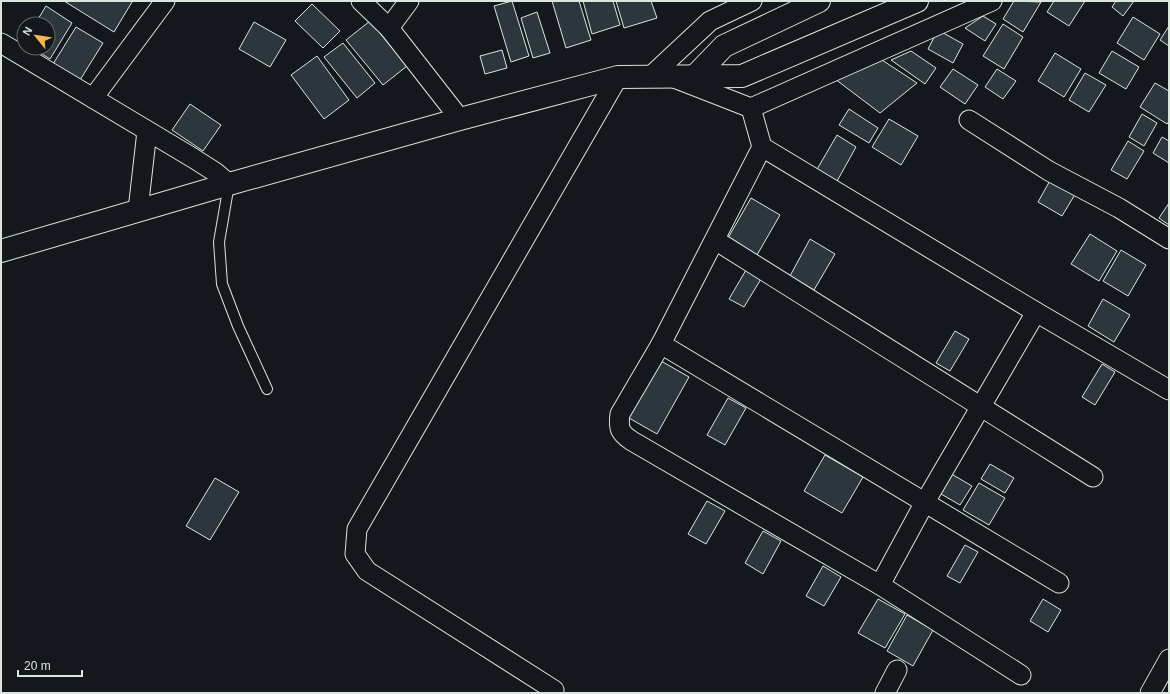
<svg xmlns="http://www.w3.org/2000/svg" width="1170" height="694" font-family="Helvetica,sans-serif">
<rect width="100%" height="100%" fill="#14181c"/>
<g fill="#2c363c" stroke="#d8e6dc">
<path d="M64 1H131L132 2 114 32Z"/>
<path d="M512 1 529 56 511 62 494 6Z"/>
<path d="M552 1H579L591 40 566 48Z"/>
<path d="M583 1H613L620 25 592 34Z"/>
<path d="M616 1H651L657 18 624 28Z"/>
<path d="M1014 1 1041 2 1023 32 1003 19Z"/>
<path d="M1054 1H1085L1069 26 1047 12Z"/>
<path d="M1116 1H1134L1123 16 1112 7Z"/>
<path d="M312 4 340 31 323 48 295 21Z"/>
<path d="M46 6 72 23 50 59 32 48H48V24H35Z"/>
<path d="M537 12 550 53 533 58 521 18Z"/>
<path d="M983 16 996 24 985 41 965 28Z"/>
<path d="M1133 17 1160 34 1144 60 1117 43Z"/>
<path d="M370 21 407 66 383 85 346 40Z"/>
<path d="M254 22 286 40 270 67 239 49Z"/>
<path d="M1003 24 1023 37 1004 69 983 56Z"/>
<path d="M1169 26V46L1160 40Z"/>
<path d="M76 27 103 43 80 80 53 64Z"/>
<path d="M938 30 963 44 953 63 928 49Z"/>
<path d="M343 43 375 83 357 98 324 57Z"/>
<path d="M502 50 507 68 485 74 480 56Z"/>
<path d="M911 51 936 68 925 84 891 60Z"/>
<path d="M1112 51 1139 67 1126 89 1099 73Z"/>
<path d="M1055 53 1081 69 1064 97 1038 81Z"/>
<path d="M317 56 349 100 324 119 291 75Z"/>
<path d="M882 60 917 83 880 113 835 79Z"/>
<path d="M953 69 978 85 965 104 940 87Z"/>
<path d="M997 69 1016 81 1003 99 985 87Z"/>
<path d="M1085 73 1106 85 1089 112 1069 100Z"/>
<path d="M1155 83 1169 91V121L1167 124 1140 107Z"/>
<path d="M190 104 221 125 203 151 172 130Z"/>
<path d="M849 109 878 128 869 143 839 125Z"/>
<path d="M1142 114 1157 123 1144 146 1129 137Z"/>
<path d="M889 119 918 136 901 165 872 147Z"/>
<path d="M837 135 856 147 836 183 816 171Z"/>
<path d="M1162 137 1169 141V163L1153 153Z"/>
<path d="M1128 141 1144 151 1127 179 1111 170Z"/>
<path d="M1052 177 1077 191 1062 216 1038 202Z"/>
<path d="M751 198 780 215 757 255 728 238Z"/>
<path d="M1169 203V225L1159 218Z"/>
<path d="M1090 234 1117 251 1099 281 1071 264Z"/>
<path d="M810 239 835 254 814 290 790 276Z"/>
<path d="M1121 250 1146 265 1128 296 1103 281Z"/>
<path d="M746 270 761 279 744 307 729 299Z"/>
<path d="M1103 299 1130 315 1114 342 1088 326Z"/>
<path d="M955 331 969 339 950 371 936 363Z"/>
<path d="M661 361 689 377 657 434 629 418Z"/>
<path d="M1102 364 1115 372 1095 405 1082 397Z"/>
<path d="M728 398 746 408 725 445 707 435Z"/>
<path d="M825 455 863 477 842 513 804 491Z"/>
<path d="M990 464 1014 478 1005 493 981 479Z"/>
<path d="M948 472 972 486 960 505 936 491Z"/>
<path d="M215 478 239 492 210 540 186 526Z"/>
<path d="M979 483 1005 498 989 525 963 510Z"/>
<path d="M707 501 725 511 706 544 688 534Z"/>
<path d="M763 531 781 541 763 574 745 563Z"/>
<path d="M965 545 978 552 960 583 947 576Z"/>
<path d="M823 566 841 577 824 606 806 596Z"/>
<path d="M878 599 905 614 885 648 858 633Z"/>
<path d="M1043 599 1061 610 1048 632 1030 621Z"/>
<path d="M907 615 933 630 913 666 887 651Z"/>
</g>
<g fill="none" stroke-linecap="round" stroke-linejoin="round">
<g stroke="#d8e6dc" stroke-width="12">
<path id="lane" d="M229 184 219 242 222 284 238 326 267 389"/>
</g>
<g stroke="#d8e6dc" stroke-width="21">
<g id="street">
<path d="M361 1 389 28 460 119"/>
<path d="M389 28 409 1"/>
<path d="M1 43 193 158 215 172 229 184"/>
<path d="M650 77 710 21 752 1"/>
<path d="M674 78 751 108 992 1"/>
<path d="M93 98 165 1"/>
<path d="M751 108 762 147 1036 312 1169 390"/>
<path d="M969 120 1049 171 1119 208 1169 239"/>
<path d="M762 147 661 344 620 414C618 429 620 433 632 441L880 585 925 502 1036 312"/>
<path d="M138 210 147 131"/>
<path d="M715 240 1093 477"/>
<path d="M661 344 1059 583"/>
<path d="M880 585 1021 675"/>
<path d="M554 690 367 571 355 554 357 529 618 77"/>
<path d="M885 693 897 670"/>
<path d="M1150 693 1169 659"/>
</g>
</g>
<g stroke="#d8e6dc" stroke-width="24">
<g id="secondary">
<path d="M695 76 724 46 819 1"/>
<path d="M1 251 229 184 460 119 618 77 742 76 917 1"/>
</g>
</g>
<use href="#lane" stroke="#14181c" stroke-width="10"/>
<use href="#street" stroke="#14181c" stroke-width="19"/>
<use href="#secondary" stroke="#14181c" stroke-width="22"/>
</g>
<rect width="1170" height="694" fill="none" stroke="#d8e6dc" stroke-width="4"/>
<g transform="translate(36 36) rotate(300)"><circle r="19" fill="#14181c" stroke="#626a69"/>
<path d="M0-3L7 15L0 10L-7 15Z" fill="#ffb74d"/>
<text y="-6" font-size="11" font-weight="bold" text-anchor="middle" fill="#d8e6dc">N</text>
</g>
<path d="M18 670v6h64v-6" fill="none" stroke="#d8e6dc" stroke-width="2"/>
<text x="24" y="670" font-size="12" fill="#d8e6dc" stroke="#14181c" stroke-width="3" paint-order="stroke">20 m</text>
</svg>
